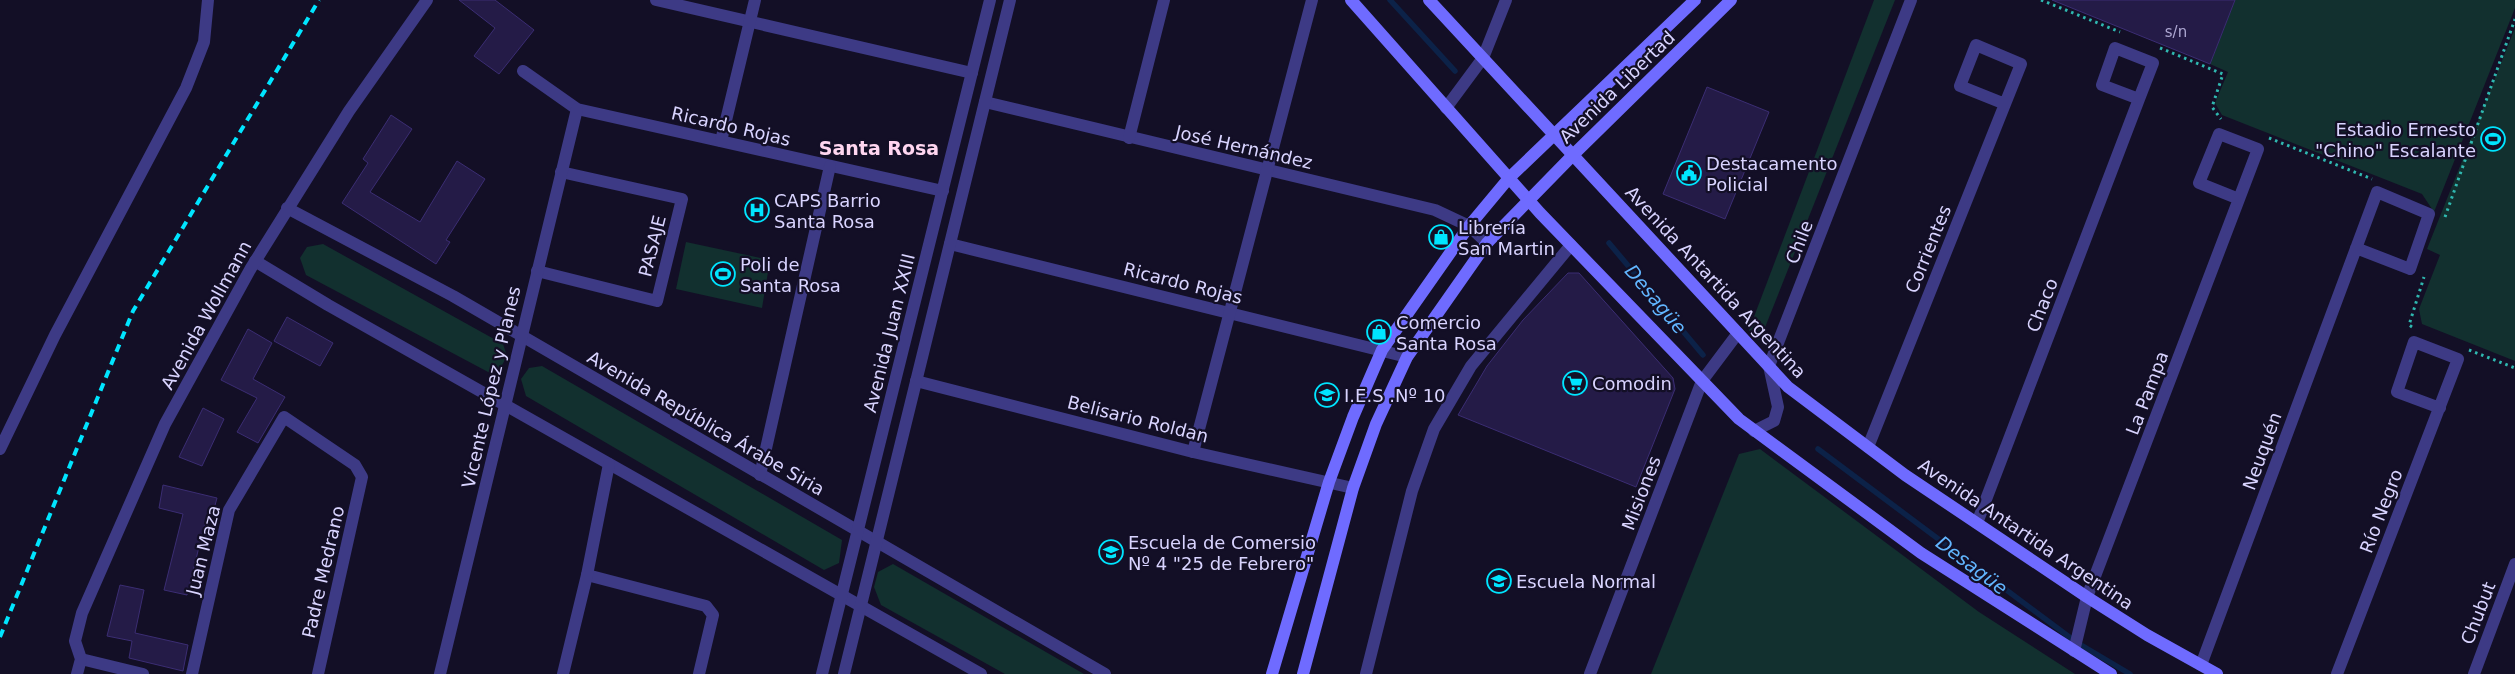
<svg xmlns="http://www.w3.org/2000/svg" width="2515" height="674" font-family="'DejaVu Sans',sans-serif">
<rect width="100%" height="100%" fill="#130f26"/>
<g fill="#12302f">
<path d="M1874 0H1895L1760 340 1753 339 1749 330Z"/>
<path d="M2235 0H2515V8L2434 212 2422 194 2222 115 2215 103 2228 72 2210 64Z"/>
<path d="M2515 28V361L2422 324 2419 309 2440 255 2427 249Z"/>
<path d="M686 242 770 260 762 308 676 289Z"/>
<path d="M323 244 503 344 507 356 501 367 490 373 306 275 300 258 307 247Z"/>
<path d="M542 366 842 540 839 563 824 570 526 396 521 379 529 368Z"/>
<path d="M1760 449 1979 612 2075 674H1651L1739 454Z"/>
<path d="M893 564 1084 674H1005L881 605 874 587 878 572Z"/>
</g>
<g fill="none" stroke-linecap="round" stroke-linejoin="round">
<g stroke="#0c2248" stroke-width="5.5">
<path d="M1390 0 1455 71"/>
<path d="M1609 243 1703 355"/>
<path d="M1818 449 2076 642 2130 674"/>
</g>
</g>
<g fill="#241b47" stroke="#3b2d73">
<path d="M459 0H495L534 30 499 74 474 56 495 28Z"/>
<path d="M2052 0H2235L2210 64Z"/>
<path d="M1707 87 1769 112 1725 219 1663 194Z"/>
<path d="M391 115 412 129 370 192 420 222 457 161 485 179 446 240 450 242 436 264 342 203 368 163 363 159Z"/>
<path d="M1568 273H1579L1673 378 1675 389 1636 487 1458 415 1487 366 1523 320Z"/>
<path d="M287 317 333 343 320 366 274 341Z"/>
<path d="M248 329 272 343 253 379 285 397 258 443 237 432 257 398 221 380Z"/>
<path d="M203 408 224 419 202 466 179 457Z"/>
<path d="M163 485 217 498 211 520 206 519 187 595 164 590 183 514 159 508Z"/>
<path d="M120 585 144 590 135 633 188 645 183 671 129 658 132 641 107 636Z"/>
</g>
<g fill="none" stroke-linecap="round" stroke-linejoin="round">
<g stroke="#2fb8b0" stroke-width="3" stroke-dasharray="2.5 4" stroke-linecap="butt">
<path d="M2041 0 2120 32"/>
<path d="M2160 48 2223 74 2212 107 2221 119"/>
<path d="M2269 138 2372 179"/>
<path d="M2445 217 2515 19"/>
<path d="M2412 327 2409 325 2424 277"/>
<path d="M2469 350 2515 368"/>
</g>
<g stroke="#3d3a85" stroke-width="12">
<path d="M656 0 972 73"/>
<path d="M523 71 577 109 943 191"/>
<path d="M985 102 1435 210 1469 226 1487 243"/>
<path d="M1446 108 1483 58 1506 0"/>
<path d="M1129 138 1164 0"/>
<path d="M721 141 755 0"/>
<path d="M287 208 453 296 1105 674"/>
<path d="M950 244 1407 357"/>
<path d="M255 261 328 305 981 674"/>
<path d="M537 271 657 301 682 199 561 172"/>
<path d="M916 381 1193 452 1353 488"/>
<path d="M1754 431 1774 421 1778 407 1769 366 1911 0"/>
<path d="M1868 447 2005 104 2021 64 1976 45 1960 86 2005 104"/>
<path d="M0 449 55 335 186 88 204 42 208 0"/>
<path d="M1193 452 1312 0"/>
<path d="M760 475 830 166"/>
<path d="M1977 523 2139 99 2153 63 2115 48 2102 85 2139 99"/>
<path d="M587 575 706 606 713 615 699 674"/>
<path d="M2074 651 2087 597 2239 199 2258 149 2219 134 2199 183 2239 199"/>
<path d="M81 659 143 674"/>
<path d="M2201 665 2377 192 2429 214 2410 269 2356 248"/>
<path d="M77 674 81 659 75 641 82 613 165 424 251 268 349 111 427 0"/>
<path d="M192 674 229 510 284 417 355 465 362 477 318 674"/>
<path d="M440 674 577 109"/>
<path d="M563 674 587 575 609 464"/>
<path d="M822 674 990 0"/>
<path d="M844 674 1010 0"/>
<path d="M1366 674 1412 491 1434 429 1471 366 1571 245"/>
<path d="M1590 674 1702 381 1738 333"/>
<path d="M2337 674 2458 359 2414 342 2397 392 2440 408"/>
<path d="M2474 674 2515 564"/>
</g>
<g stroke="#6f6bff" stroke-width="12">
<path d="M1351 0 1540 213 1739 419 1921 553 2111 674"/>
<path d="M1429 0 1788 387 1905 475 2087 597 2147 635 2217 674"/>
<path d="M1272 674 1329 482 1353 417 1382 350 1469 226 1509 178 1695 0"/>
<path d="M1303 674 1353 488 1376 424 1407 357 1487 243 1573 155 1731 0"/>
</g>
<path stroke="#00e5ff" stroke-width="4" stroke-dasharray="8 6" stroke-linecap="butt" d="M0 637 133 311 319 0"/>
</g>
<defs>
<g id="stadium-ring" transform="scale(1.25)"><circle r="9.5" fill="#130f26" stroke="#00e5ff" stroke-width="1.5"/><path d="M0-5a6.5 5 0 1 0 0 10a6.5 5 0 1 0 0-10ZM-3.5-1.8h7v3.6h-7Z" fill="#00e5ff"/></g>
<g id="civic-ring" transform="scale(1.25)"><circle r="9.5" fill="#130f26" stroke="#00e5ff" stroke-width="1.5"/><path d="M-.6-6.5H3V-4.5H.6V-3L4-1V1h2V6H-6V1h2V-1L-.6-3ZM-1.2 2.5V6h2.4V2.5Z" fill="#00e5ff"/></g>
<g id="hospital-ring" transform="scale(1.25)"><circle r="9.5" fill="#130f26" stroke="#00e5ff" stroke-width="1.5"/><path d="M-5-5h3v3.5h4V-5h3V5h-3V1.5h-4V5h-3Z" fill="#00e5ff"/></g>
<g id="shop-ring" transform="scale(1.25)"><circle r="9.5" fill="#130f26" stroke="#00e5ff" stroke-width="1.5"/><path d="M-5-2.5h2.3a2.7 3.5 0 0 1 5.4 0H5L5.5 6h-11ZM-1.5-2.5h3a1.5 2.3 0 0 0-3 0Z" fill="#00e5ff"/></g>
<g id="supermarket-ring" transform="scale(1.25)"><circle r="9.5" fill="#130f26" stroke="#00e5ff" stroke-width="1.5"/><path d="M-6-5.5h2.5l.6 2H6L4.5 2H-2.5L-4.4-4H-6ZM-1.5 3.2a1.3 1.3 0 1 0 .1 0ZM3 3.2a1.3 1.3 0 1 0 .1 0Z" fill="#00e5ff"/></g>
<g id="school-ring" transform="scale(1.25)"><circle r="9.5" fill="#130f26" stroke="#00e5ff" stroke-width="1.5"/><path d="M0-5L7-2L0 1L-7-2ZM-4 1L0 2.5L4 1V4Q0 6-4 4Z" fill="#00e5ff"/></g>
</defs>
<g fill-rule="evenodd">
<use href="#stadium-ring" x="2493" y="139"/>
<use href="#civic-ring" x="1689" y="173"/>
<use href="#hospital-ring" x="757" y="210"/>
<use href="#shop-ring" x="1441" y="237"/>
<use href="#stadium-ring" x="723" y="274"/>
<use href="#shop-ring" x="1379" y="332"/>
<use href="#supermarket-ring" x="1575" y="383"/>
<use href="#school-ring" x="1327" y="395"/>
<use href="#school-ring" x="1111" y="552"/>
<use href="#school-ring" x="1499" y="581"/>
</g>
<g text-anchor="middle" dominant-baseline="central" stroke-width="4.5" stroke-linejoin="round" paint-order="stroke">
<g font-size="15" fill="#aca6d1">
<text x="2176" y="32">s/n</text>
</g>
<g font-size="18" fill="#d9d4ff" stroke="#130f26">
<text transform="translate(1617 87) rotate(-44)">Avenida Libertad</text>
<text transform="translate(731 126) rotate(13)">Ricardo Rojas</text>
<text transform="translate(1244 147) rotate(13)">José Hernández</text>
<text transform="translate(1799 242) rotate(-69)">Chile</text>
<text transform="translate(652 246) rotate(-76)">PASAJE</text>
<text transform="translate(1928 249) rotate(-68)">Corrientes</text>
<text transform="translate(1716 282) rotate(47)">Avenida Antartida Argentina</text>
<text transform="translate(1183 283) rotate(14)">Ricardo Rojas</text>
<text transform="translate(2042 305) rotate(-69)">Chaco</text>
<text transform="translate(206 315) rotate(-61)">Avenida Wollmann</text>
<text transform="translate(889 333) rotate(-76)">Avenida Juan XXIII</text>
<text transform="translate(491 387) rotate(-77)">Vicente López y Planes</text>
<text transform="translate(2147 393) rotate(-69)">La Pampa</text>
<text transform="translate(1138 419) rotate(14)">Belisario Roldan</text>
<text transform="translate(706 423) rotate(30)">Avenida República Árabe Siria</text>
<text transform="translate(2262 451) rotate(-70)">Neuquén</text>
<text transform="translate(1641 493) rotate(-69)">Misiones</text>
<text transform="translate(2381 511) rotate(-69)">Río Negro</text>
<text transform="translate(2026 534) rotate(34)">Avenida Antartida Argentina</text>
<text transform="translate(203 550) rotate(-76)">Juan Maza</text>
<text transform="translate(323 572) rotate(-77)">Padre Medrano</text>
<text transform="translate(2478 613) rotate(-69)">Chubut</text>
</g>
<g font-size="18" fill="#d9d4ff" stroke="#130f26" text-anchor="start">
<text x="2476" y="129" text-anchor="end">Estadio Ernesto<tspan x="2476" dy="21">"Chino" Escalante</tspan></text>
<text x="1706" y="163">Destacamento<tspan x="1706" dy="21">Policial</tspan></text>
<text x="774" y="200">CAPS Barrio<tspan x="774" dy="21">Santa Rosa</tspan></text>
<text x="1458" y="227">Librería<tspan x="1458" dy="21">San Martin</tspan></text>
<text x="740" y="264">Poli de<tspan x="740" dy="21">Santa Rosa</tspan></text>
<text x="1396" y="322">Comercio<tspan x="1396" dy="21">Santa Rosa</tspan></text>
<text x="1592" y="383">Comodin</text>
<text x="1344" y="395">I.E.S .Nº 10</text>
<text x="1128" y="542">Escuela de Comersio<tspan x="1128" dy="21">Nº 4 "25 de Febrero"</tspan></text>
<text x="1516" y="581">Escuela Normal</text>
</g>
<g font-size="19" font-weight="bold" fill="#ffd6f0" stroke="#130f26">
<text x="879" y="148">Santa Rosa</text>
</g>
<g font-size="19" font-style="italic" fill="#62b6ff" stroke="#130f26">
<text transform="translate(1656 299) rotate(50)">Desagüe</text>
<text transform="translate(1972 565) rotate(37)">Desagüe</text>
</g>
</g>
</svg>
